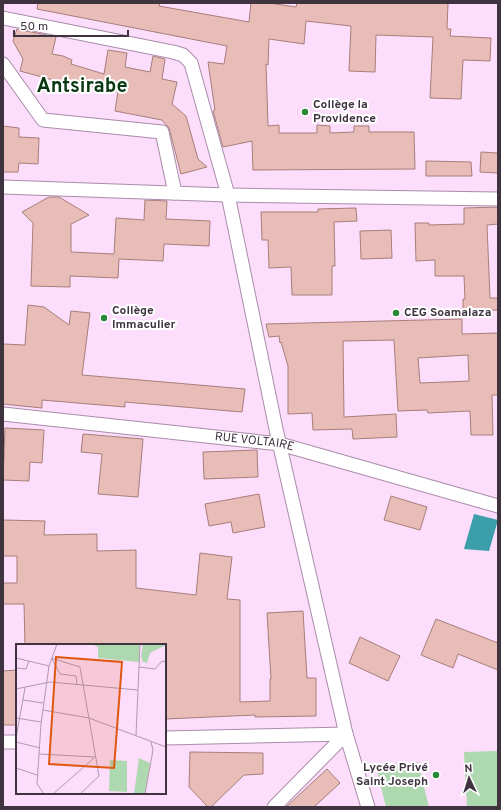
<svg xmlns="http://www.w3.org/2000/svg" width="501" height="810" font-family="Overpass,sans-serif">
<rect width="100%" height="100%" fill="#fcddfc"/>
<g fill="#aed9b0">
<path d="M498 751V807H467L464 752Z"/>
<path d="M418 762 429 807H386L377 771Z"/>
</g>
<path fill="#3c9ea9" d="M474 514 498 520 489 551 464 549Z"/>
<g fill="#e9bdb7" stroke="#a77e79" fill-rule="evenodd">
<path d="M38 3H160L159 6 249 22 251 3H269L296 7 297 3H448L447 29H451L450 36 491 38 490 61 463 60 461 99 430 98 433 37 376 35 375 72 349 71 351 26 306 21 304 44 269 39 268 65 266 64 268 126 279 125V133H317V125L330 126V133L354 132V126H369V132H414L415 169 253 170 252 141 223 147 213 111 215 110 208 62 224 64 227 46 37 9Z"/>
<path d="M17 29 56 37 52 54 63 56 72 60 71 64 104 74 108 50 127 53 125 67 150 72 153 56 165 59 162 79 177 82 172 104 186 116 198 159 207 167 181 174 169 128 162 120 115 111 118 91 89 86V88L53 82V80L20 71 23 59 13 41Z"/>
<path d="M3 126 19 128V137L39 138 38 164 19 163 18 172H3Z"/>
<path d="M481 152 498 153V173L480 172Z"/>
<path d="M426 161 471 162 472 176H426Z"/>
<path d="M49 197H59L89 215 71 224V252L114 254 116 218 144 220 145 200 167 201 166 219 210 221 209 246 164 244 163 261 119 259 118 278 70 276V287L31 286 33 223 22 212Z"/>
<path d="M498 207V224L487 225 490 298H498V310L463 311V299H465L464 276H435V260L416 261 415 223H429V225L464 224V208Z"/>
<path d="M356 208 357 221 334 222 335 266H332V295H292L291 267 269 268 268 240H262L261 212H318V209Z"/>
<path d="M391 230 392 258 361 259 360 231Z"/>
<path d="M28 305 44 307 69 325 71 311 90 313 82 375 245 389 242 412 125 402V407L42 400V408L3 404V344L25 345Z"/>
<path d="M462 319V334L498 333V395H492L493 435H471L470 411 428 413 427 410 398 411 394 340 343 341 344 417 396 414 397 437 353 439 352 429 313 430 312 413 288 414V366L281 342 280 343 279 336 269 337 266 324ZM468 355 469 381 420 383 418 358Z"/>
<path d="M5 428 44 430 42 463 30 462 29 481 3 480Z"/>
<path d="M83 434 143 439 138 497 98 494 102 454 81 452Z"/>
<path d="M257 450 258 477 204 479 203 452Z"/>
<path d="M259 494 265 527 233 533 231 522 209 526 205 504Z"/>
<path d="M391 496 427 507 420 530 384 520Z"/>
<path d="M3 520 45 521 44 535 97 534V551L136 550V588L196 595 200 553 232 557 227 599 240 600V702L270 701V679H271L267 613 303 611 307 678H316V716L255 717V715L165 719V645H25L24 604H3V583H17V556H3Z"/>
<path d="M436 619 498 643V670L458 654 453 668 421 655Z"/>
<path d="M360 637 400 656 388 681 349 663Z"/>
<path d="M17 670V725H3V671Z"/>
<path d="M190 752 263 753V774L244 775 211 807H208L189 787Z"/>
<path d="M327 769 340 783 314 807H286Z"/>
</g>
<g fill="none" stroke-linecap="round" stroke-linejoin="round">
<g stroke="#a98da9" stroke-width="15">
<g id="street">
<path d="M3 18 173 52 183 55 191 63 228 195 276 429 346 734 368 807"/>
<path d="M3 64 43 120 162 132 175 193"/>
<path d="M3 187 228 195 498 199"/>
<path id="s1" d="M3 414 280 444 498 506"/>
<path d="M165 738 346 734"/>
<path d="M3 742H17"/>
<path d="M274 807 346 734"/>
</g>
</g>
<use href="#street" stroke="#fff" stroke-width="13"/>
</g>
<g fill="#2a883a" stroke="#fff" stroke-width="1.5">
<circle cx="305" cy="112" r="4"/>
<circle cx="396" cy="313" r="4"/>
<circle cx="104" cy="318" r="4"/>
<circle cx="436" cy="775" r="4"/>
</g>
<g text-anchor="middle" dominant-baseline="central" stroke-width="4" stroke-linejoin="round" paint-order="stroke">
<g font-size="12" font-weight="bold" fill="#3f333f" stroke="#fff" text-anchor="start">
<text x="313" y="105">Collège la<tspan x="313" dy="14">Providence</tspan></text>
<text x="112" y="311">Collège<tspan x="112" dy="14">Immaculier</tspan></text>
<text x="404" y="313">CEG Soamalaza</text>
<text x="428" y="768" text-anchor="end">Lycée Privé<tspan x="428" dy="14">Saint Joseph</tspan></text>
</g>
<g font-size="12" fill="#3f333f" stroke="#fff">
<text stroke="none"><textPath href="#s1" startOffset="253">RUE VOLTAIRE</textPath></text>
</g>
<g font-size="20" font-weight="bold" fill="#093711" stroke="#fff">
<text x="82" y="87">Antsirabe</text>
</g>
</g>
<g transform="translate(16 644)">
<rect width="150" height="150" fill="#fcddfc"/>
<path d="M75 0H124L123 18 82 14V3ZM127 0H150V1L134 9 131 19 127 18 125 13ZM123 114 134 119 129 150H118ZM94 116 111 117V148L93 147Z" fill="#aed9b0"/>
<path fill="none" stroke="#b099b0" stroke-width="1" d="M0 14 33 22M35 14 64 23 83 132 64 150M36 15 44 30 60 32 61 40M123 23 139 25 146 17 150 18M0 24 10 25 13 17M0 45 34 38 122 46M7 56 27 59M27 66 73 74 150 103M0 74 25 78M120 91 124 0M0 94 9 44M0 98 24 104M23 110 79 113M0 124 21 131M28 150 21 140 25 80 33 22 41 0M37 150 78 114M129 150 137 106 135 98"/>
<path fill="#e0570f" fill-opacity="0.15" stroke="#e0570f" stroke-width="2" d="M40 13 106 18 98 124 33 120Z"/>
<rect width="150" height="150" fill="none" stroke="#3f333f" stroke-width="2"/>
</g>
<rect width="501" height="810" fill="none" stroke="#3f333f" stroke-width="8"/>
<g transform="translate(469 778) rotate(356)" stroke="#ffffff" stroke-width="3" paint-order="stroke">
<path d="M0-3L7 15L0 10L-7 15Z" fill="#3f333f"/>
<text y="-6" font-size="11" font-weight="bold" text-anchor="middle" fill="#3f333f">N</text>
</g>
<path d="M14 30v6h114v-6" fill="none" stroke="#3f333f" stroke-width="2"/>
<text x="20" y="30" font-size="12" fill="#3f333f" stroke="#ffffff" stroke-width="3" paint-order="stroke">50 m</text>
</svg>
